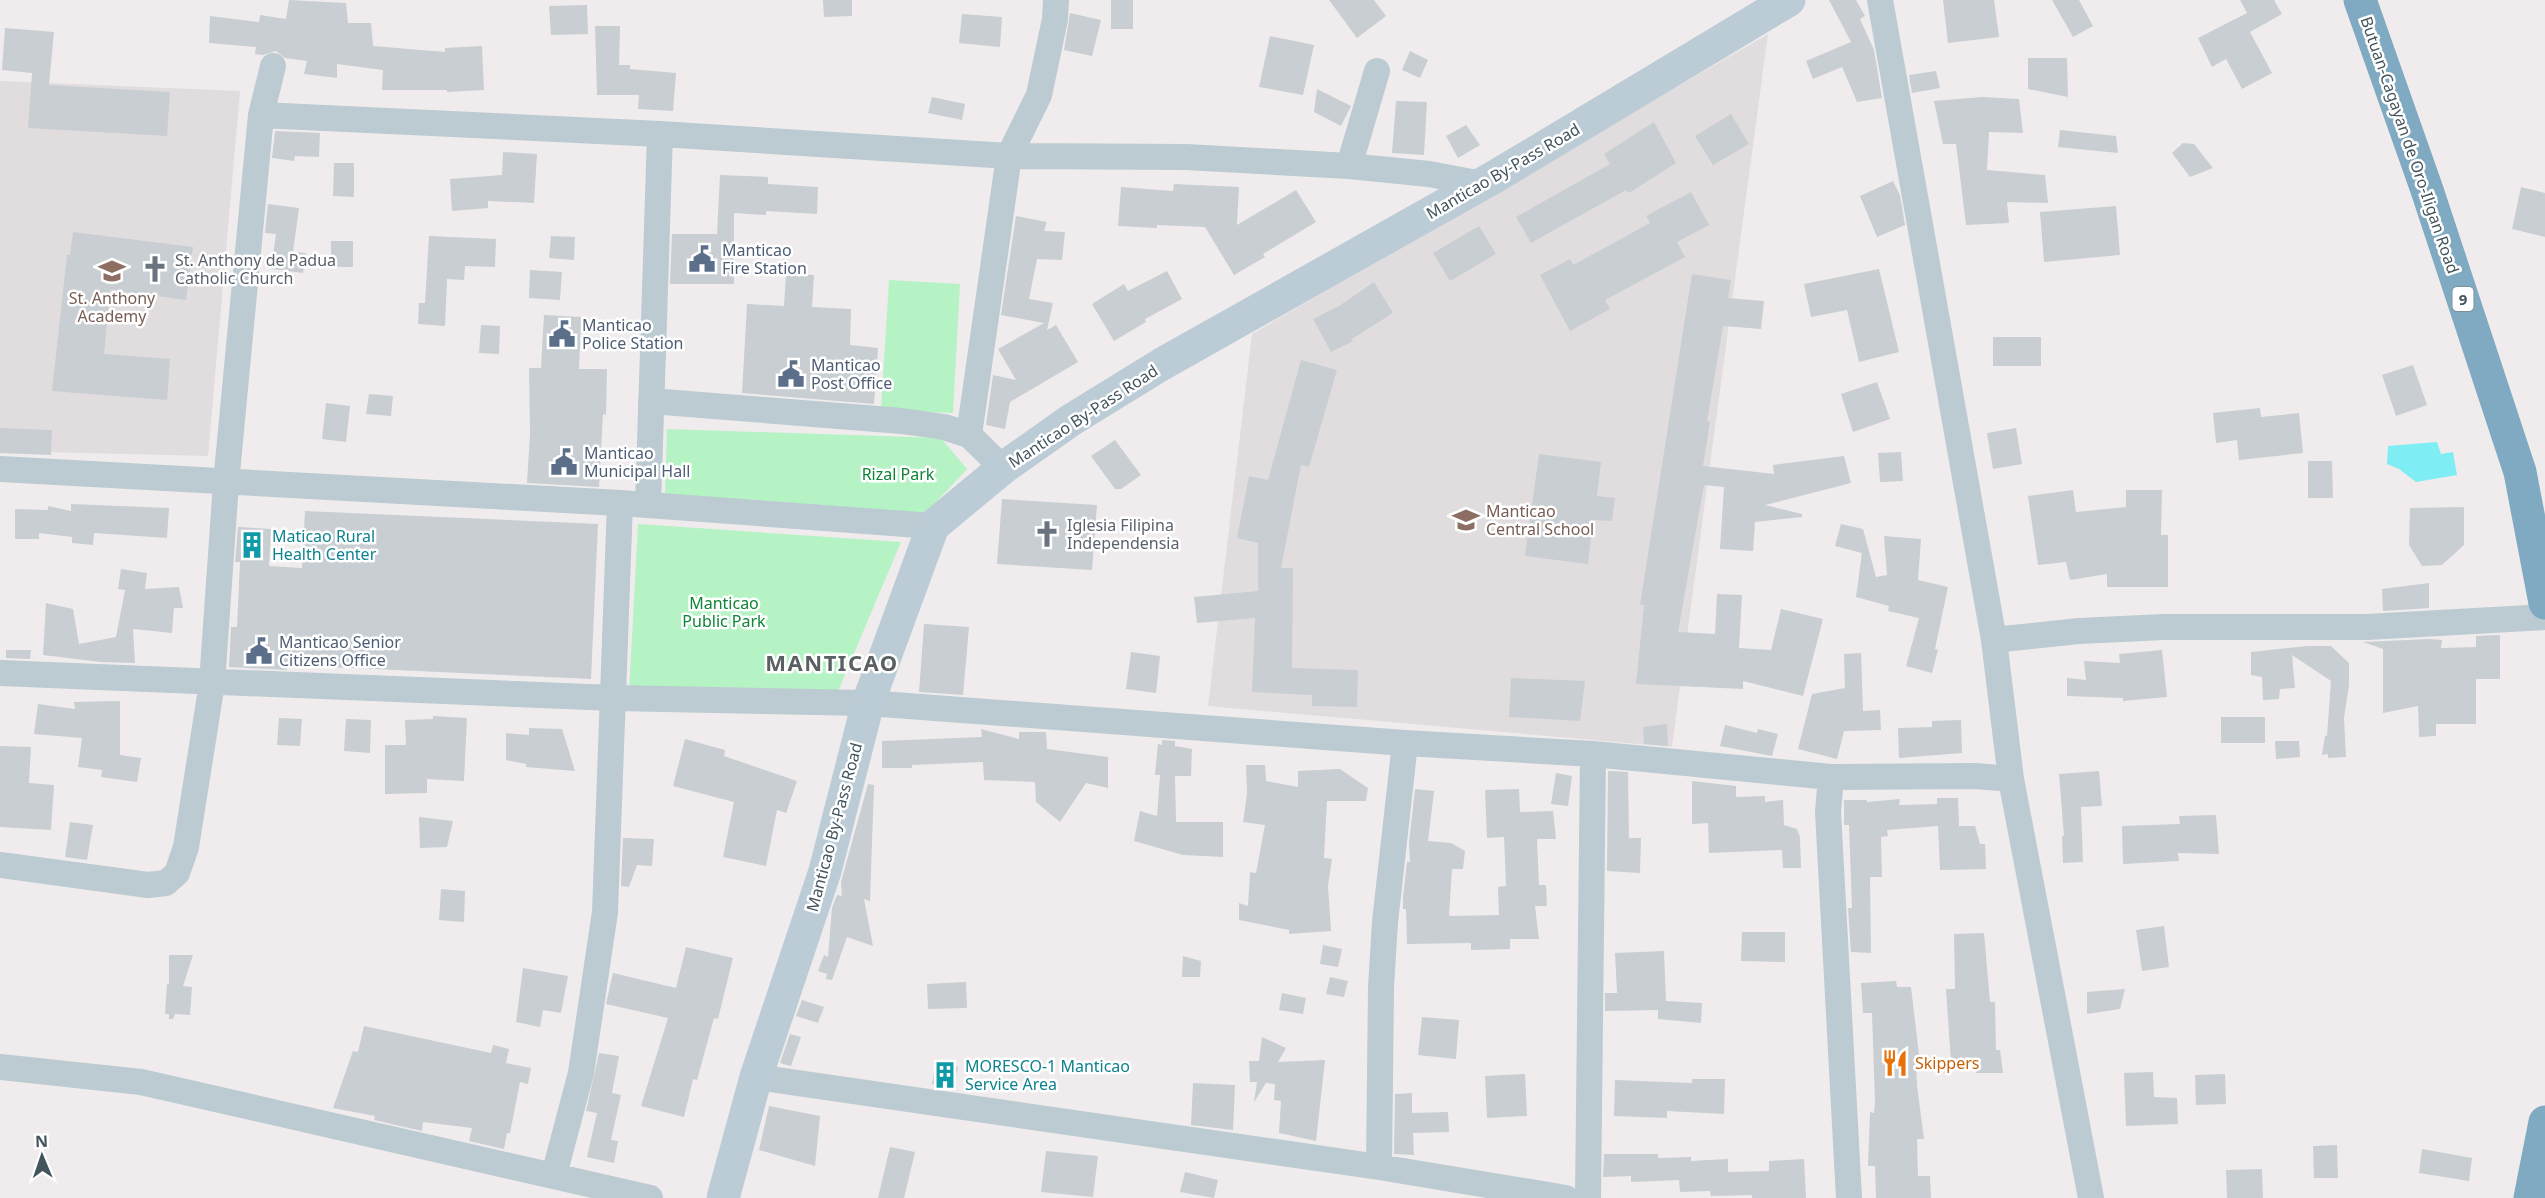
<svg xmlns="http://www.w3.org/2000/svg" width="2545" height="1198" font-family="'Noto Sans',sans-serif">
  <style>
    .education { fill: #e1dddf }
    .green { fill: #b5f3c4 }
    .water { fill: #7eeef4 }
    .building { fill: #c8ced2 }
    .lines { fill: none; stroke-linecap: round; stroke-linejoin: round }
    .street { stroke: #bbcbd1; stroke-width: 26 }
    .secondary { stroke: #bbccd6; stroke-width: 33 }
    .highway { stroke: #7faac1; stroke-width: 33 }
    .labels { text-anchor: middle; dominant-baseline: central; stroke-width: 5; stroke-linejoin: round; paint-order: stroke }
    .shield { fill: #fff; stroke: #7b878d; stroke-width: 1.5 }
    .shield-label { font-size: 15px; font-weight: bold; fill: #43545c }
    .street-label { font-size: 16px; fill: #43545c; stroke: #fff }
    .service-label { font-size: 16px; fill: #4e5e75; stroke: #fff; text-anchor: start }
    .worship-label { font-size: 16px; fill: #5b616d; stroke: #fff; text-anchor: start }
    .education-label { font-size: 16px; fill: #785e54; stroke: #fff }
    .park-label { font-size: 16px; fill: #0d8436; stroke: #fff }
    .culture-label { font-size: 16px; fill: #0d838f; stroke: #fff; text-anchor: start }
    .food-label { font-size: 16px; fill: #c56008; stroke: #fff; text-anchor: start }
    .district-label { font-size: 22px; font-weight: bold; letter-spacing: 1.5px; fill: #595f62; stroke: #fff }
  </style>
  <rect width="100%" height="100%" fill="#f0eced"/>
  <path class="education" d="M1768,34L1672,747L1208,706L1252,334Z
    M0,81L240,91L208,456L0,451Z"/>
  <path class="green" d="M889,280L960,284L953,413L881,410Z
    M667,429L941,438L967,469L924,515L665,495Z
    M638,524L901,542L836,696L629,693Z"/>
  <path class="water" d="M2437,442L2441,454L2453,452L2457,475L2416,482L2399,469L2387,464L2388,446Z"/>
  <path class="building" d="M289,0L346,3L348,23H371L373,46L445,52V48L482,46L484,90L447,92V90H382L383,70L337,64V78L304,74L307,61L285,58L276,51L263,55L255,54L256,47L209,43L210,16L259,22L260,15L286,19Z
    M823,0H852V16L824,17Z
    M1111,0H1133V29H1111Z
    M1329,0H1374L1386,16L1357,38Z
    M1829,0H1856L1865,16L1860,19L1874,50L1882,98L1857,102L1842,67L1813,79L1806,61L1851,42Z
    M1943,0H1994L1999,37L1948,43Z
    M2052,0H2079L2093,26L2073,37Z
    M2240,0H2274L2282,14L2250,32L2272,73L2242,89L2226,59L2212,67L2198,38L2247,13Z
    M587,5L588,34L551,35L549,6Z
    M1070,13L1101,20L1092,56L1064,50Z
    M962,14L1002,17L1000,47L959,43Z
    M595,26H620L619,65H630V69L676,73L673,111L638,109L639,95H597Z
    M5,28L54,32L49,85L170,92L167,136L28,128L32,73L2,70Z
    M1270,36L1314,45L1303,95L1259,87Z
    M1410,51L1428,60L1420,78L1402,70Z
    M2028,58H2067L2068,97L2028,89Z
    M1936,71L1940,88L1912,93L1909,75Z
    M1317,89L1351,106L1341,126L1314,112Z
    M932,97L965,104L962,120L928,113Z
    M1982,97L2019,99L2023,133L1989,132L1987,170L2045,175L2048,203L2007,202L2009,223L1966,225L1956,144H1943L1934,101Z
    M1396,101L1427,102L1424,155L1392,153Z
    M1731,114L1749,144L1713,165L1695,136Z
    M1654,122L1676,163L1629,193L1626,190L1531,243L1516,217L1610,164L1604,154Z
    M1466,125L1480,145L1458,158L1446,136Z
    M2060,130L2116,136L2118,153L2058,147Z
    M275,131L320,133L319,157L295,156L294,161L272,158Z
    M2183,143L2194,144L2213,168L2190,177L2172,153Z
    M503,152L537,154L534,203L488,201V208L452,211L450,179L502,175Z
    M334,163H354V197L333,196Z
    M720,175L768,177V184L818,187L817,214L766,211V215L734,213V284H670L672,234H717Z
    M1893,181L1900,195L1905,225L1877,237L1860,196Z
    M1174,184L1239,187L1237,225L1296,190L1316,222L1263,254L1265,257L1234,275L1205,227L1157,225V228L1118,226L1121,187L1173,191Z
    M2521,187L2545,193V237L2512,229Z
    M1691,192L1709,225L1677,242L1685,257L1605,300L1610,309L1570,331L1540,275L1570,259L1573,265L1650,223L1646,216Z
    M268,204L299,208L293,252L306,253L303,273L271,269L276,234L265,233Z
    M2116,206L2120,255L2044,262L2040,212Z
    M1016,216L1047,222L1044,231L1065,232L1062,260L1037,259L1029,299L1053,303L1047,330L1056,325L1078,362L1010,402L1005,429L986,425L993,375L1016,380L998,349L1044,323L1001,315Z
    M1479,226L1496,254L1450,281L1433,253Z
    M73,232L193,247L186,300L110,290L104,354L170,359L167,400L52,391L67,255H70Z
    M429,236L496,239L495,267L465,266L464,280L447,279L445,326L418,324L419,303H425Z
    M551,236L575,237L574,260L549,258Z
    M331,241H353V267H331Z
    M1879,269L1899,352L1859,362L1847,310L1811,317L1804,284Z
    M530,270L562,272L560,300L529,298Z
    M1167,271L1182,299L1145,319L1146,322L1114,341L1092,304L1124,284L1128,291Z
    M786,274L814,275L812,307L851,309L850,345L878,348L874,404L742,393L747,304L784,306Z
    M1692,274L1731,280L1728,298L1764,301L1761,329L1723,326L1707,421L1710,422L1703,466L1774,474L1773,465L1844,456L1851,483L1765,505L1802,514V517L1755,522L1753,551L1720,549L1724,487L1704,485L1678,632L1715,634L1717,594L1742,595L1739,648L1771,650L1781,609L1823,619L1803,696L1743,681V689L1636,684L1644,605H1640Z
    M1374,282L1393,313L1352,339L1353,341L1331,352L1313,319L1339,306Z
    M544,315L581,317L579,369H607L606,415L603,414L599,487L527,483L530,434L529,368H541Z
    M481,325L500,326L499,354L479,353Z
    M1993,337H2041V366H1993Z
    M1301,360L1337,370L1309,467L1301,465L1281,568H1293L1292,668L1358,670L1357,707L1312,706V695L1252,692L1255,618L1197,623L1194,597L1258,591V543L1237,538L1249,476L1268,480Z
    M2413,365L2427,405L2396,416L2382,375Z
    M1877,382L1890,419L1853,432L1841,394Z
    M369,394L393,396L391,416L366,414Z
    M326,403L350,406L346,442L322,439Z
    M2260,408L2261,417L2299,413L2303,453L2239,460L2237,440L2216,443L2213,413Z
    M0,428L52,430L51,455L0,453Z
    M2016,428L2022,464L1993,469L1987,433Z
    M1115,440L1141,475L1121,489H1115L1091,456Z
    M1901,452L1903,481L1880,482L1878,453Z
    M1539,454L1601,462L1597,496L1615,498L1612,521L1593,520L1588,564L1525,556Z
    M2308,461H2332L2333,498H2308Z
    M2073,490L2076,512L2126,507V490H2162L2161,535H2168V587H2107V574L2070,580L2066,562L2038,565L2028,496Z
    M1002,499L1097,505L1092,570L997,564Z
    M71,504L169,508L167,538L94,533L93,545L72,543V537L39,533V539H15V509L48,510V506L71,511Z
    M2464,507V545L2442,565L2422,566L2409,545L2410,508Z
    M305,511L598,524L591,679L287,665V670L229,667L231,627H237L240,562H235L238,527L271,529L269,566L302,568Z
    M1841,524L1863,529L1876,577L1887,575L1884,536L1921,539L1918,580L1948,587L1935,649L1938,650L1932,673L1906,666L1919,618L1888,611L1889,606L1856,597L1862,553L1835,546Z
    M121,569L147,573L145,589L179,587L183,608H174L172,633L133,629L135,663L101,662L43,655L46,603L73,609L79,644L116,637L125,590L118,589Z
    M2429,583V608L2383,611L2382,589Z
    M924,624L969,627L963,695L919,692Z
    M2500,635V679H2476V724H2436V736L2419,737L2418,706L2383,713V649L2363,642L2429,639L2442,640L2441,648L2476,647V636Z
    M2307,646H2331L2349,663V685L2344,718L2346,757L2328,758V754L2322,755L2325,736H2327L2331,681L2292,655L2295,688L2280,689L2279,699L2263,700L2262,677L2251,675V652Z
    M6,650H31L30,659L6,658Z
    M2162,650L2167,697L2123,701V698L2067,696V678L2086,680L2084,661L2120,663L2119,654Z
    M1131,652L1160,656L1156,693L1126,689Z
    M1861,653L1863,711L1880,710L1881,730L1844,731L1837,759L1798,749L1812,694L1845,688L1844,654Z
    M1511,678L1585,681L1580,721L1509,717Z
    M120,701V755L141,758L137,782L101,777L102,770L78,767L82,738L34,734L38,704L75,709L74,702Z
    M433,716L467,718L464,781L427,779V793L385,794V745H406L405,720L433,719Z
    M2221,717H2265V743H2221Z
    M279,718L302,719L300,746L277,745Z
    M346,719L371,720L370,753L344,751Z
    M1961,720L1962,753L1899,758L1898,728L1932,727V721Z
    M1667,724L1668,746L1644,744L1643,727Z
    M1725,725L1757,733L1758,729L1778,734L1772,756L1720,746Z
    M529,728L562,729L575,771L526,767V764L506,760V733L529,735Z
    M981,729L1019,739V732H1046L1047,749L1108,757V788L1086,783L1060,822L1036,802L1035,782L984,780L983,762L912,765V768H882V741L982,737Z
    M685,739L725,750L724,756L797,781L786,813L777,810L766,866L723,857L734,802L673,786Z
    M1162,740L1175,741V746L1192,749L1191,776H1175L1176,822H1223V857L1183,855L1134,841L1140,811L1157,816L1160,775H1155L1158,744L1162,745Z
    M2275,741H2299L2300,757L2276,759Z
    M0,746L31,747L29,783L54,785L51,830L0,827Z
    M1246,765H1265L1266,781L1298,787V771L1340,769L1368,788L1366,801H1327L1324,858L1332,859L1328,886L1331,931L1289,934V930L1239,920V903L1248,906L1250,872L1256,873L1265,825L1243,822L1247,794Z
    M1608,771L1628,772L1629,838H1641L1640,873L1607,871Z
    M2099,771L2102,806L2081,807L2083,862L2063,863L2062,836H2064L2059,774Z
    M1556,773L1572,776L1568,806L1551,804Z
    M1692,781L1736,786V797L1765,796V802L1783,800L1784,825L1797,829L1800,837L1801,868H1783L1782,850L1709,853L1708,823L1692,824Z
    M868,784L874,785L870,901L864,899L873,946L847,937L832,980L826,979L827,974L818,971L824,955L828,957L832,908L837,895L842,896L841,882Z
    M1415,789L1434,791L1428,841L1451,843L1465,851L1463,869H1452L1449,915L1451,916L1499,915L1498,887L1506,886L1504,837L1487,838L1485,790L1519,789L1520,812L1553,811L1556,839H1537L1539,885H1546L1547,906H1535L1539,939H1510V949L1471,950V943L1407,944L1406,909H1403V897L1407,862H1410L1409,843Z
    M1937,798H1958L1959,826H1975L1980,844H1985L1986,869L1940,870L1938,826L1887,830L1888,836L1881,837L1882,877H1870L1871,953L1851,952L1848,908H1852L1849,825H1844V800H1867V802L1900,799L1899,805L1937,804Z
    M2216,815L2219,854L2178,853L2179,861L2123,864L2122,826L2180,824L2179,816Z
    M419,817L453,821L447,847L420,848Z
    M70,822L93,825L87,860L65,857Z
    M623,838L654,839L652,866L637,865L629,887L621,886Z
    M441,889L465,891L464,922L439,920Z
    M2164,926L2169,967L2142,971L2136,930Z
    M1742,932H1785V962L1741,961Z
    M1984,933L1990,1002H1995L1996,1050H2000L2003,1073H1976L1975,1061L1951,1062L1946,989H1955L1954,934Z
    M1323,945L1342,949L1338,967L1320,964Z
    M686,947L733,958L718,1019L714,1018L697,1080L693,1079L684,1117L641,1106L668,1018L606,1004L613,973L676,988Z
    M1664,951L1666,1001L1702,1003L1701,1023L1658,1019V1010L1605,1011V993H1617L1615,953Z
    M169,955H193L183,986L192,987L190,1015L175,1014L173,1019H169V1014H165L167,984H169Z
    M1183,956L1201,961L1200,977H1182Z
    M523,968L568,976L561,1013L543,1010L540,1027L516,1022Z
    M1330,977L1348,981L1344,997L1326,994Z
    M1896,981L1897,987H1911L1920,1063H1916L1917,1086L1924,1139H1917L1918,1176H1930L1931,1198H1876L1875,1166H1868L1870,1112L1874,1113L1875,1102L1872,1013H1863L1861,983Z
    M966,982L967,1008L928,1009L927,984Z
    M2125,989L2120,1009L2087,1014V992Z
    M1282,993L1306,998L1303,1014L1279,1010Z
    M802,1000L824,1007L818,1023L796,1016Z
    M1422,1017L1459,1020L1456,1059L1418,1055Z
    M364,1026L491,1053L493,1045L509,1049L506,1063L531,1068L528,1084L520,1082L510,1133H507L504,1149L469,1141L472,1128L423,1122L422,1131L374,1120L375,1116L333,1108L353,1051L358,1052Z
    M790,1034L801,1037L791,1066L780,1063Z
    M1262,1037L1286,1048L1278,1062L1325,1060L1316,1141L1279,1133L1281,1101L1274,1100L1275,1084L1266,1083L1254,1102L1257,1082H1250L1249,1061H1259Z
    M599,1053L619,1056L612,1093L621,1095L611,1140L618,1141L614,1163L587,1157L597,1113L586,1111Z
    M936,1062L958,1067L953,1088L932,1084Z
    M2153,1072L2154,1097L2177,1098L2178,1124L2126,1126L2124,1073Z
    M1525,1074L1527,1116L1487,1118L1485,1076Z
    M2225,1074L2226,1104L2196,1105L2195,1075Z
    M1692,1079H1725L1724,1114L1667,1111V1118L1614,1116L1615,1080L1692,1083Z
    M1193,1083L1235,1085L1233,1130L1191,1125Z
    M1412,1093V1113L1448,1112L1449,1132L1413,1133L1414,1155L1394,1154L1395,1094Z
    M769,1106L820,1116L815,1166L759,1150Z
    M2337,1145L2338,1178H2314L2313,1146Z
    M890,1147L915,1152L904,1198H878Z
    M2422,1149L2472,1158L2469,1181L2419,1173Z
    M1046,1151L1098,1156L1093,1197L1041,1192Z
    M1604,1154H1658V1158L1691,1157V1161L1728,1159V1172L1769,1171V1161L1804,1159L1806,1198H1752V1195L1711,1196L1710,1191L1680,1192L1679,1180L1631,1182V1176L1603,1177Z
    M2262,1169L2263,1198H2227L2226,1170Z
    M1185,1172L1218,1180L1214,1198L1180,1192Z"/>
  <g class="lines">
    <path class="street" d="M1880,0L1994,640L2011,779L2091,1198
      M261,115L660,134L1009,156L1186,157L1349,166L1429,174L1482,184
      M1349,166L1377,71
      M651,401L902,421L944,427L969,435
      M1003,468L969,435L1009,156L1039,95L1055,19L1056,0
      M0,469L620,503L933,526
      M648,505L660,134
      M1994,640L2079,631L2164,627H2367L2545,617
      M0,673L614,698L868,703L1405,743L1593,754L1831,777L1976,776L2011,779
      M1831,777L1828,812L1849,1198
      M0,865L148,885L166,883L177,873L186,847L212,683L226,483L261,115L273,66
      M0,1067L141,1082L650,1198
      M756,1077L1379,1167L1566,1198
      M1379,1167L1381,987L1385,922L1405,743
      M554,1175L581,1073L605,912L620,503
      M1588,1198L1593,754"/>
    <path class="secondary" d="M723,1198L756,1077L825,871L868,703L933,526L1003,468L1071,420L1162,364L1496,176L1789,0"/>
    <path class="highway" d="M2360,0L2427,190L2520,472L2545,603
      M2530,1198L2545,1122"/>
  </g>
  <defs>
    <symbol id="civic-bare" viewBox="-9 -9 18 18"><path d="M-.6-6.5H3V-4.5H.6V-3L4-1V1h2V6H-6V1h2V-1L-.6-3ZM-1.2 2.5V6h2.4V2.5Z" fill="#5c6f8a" stroke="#fff" stroke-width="2.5" paint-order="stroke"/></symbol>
    <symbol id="church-bare" viewBox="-9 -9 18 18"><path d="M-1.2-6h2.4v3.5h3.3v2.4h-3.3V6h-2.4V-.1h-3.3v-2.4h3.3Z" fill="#6b7280" stroke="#fff" stroke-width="2.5" paint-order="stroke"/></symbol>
    <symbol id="school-bare" viewBox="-9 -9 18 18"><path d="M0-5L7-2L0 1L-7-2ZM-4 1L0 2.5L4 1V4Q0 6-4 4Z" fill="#8d6e63" stroke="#fff" stroke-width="2.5" paint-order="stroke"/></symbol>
    <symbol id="building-bare" viewBox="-9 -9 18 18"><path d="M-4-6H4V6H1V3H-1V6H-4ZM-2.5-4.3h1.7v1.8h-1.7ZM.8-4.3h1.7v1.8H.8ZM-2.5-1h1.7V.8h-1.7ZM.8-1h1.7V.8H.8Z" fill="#0f9aa8" stroke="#fff" stroke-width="2.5" paint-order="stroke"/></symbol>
    <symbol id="restaurant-bare" viewBox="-9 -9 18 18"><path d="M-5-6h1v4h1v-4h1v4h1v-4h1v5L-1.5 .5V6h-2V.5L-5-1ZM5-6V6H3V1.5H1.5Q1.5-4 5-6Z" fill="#e8710a" stroke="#fff" stroke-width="2.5" paint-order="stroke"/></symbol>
  </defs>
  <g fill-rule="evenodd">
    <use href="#civic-bare" x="683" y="240" width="38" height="38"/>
    <use href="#church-bare" x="136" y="250" width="38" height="38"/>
    <use href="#school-bare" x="93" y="252" width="38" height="38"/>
    <use href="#civic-bare" x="543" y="315" width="38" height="38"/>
    <use href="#civic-bare" x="772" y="355" width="38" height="38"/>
    <use href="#civic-bare" x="545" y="443" width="38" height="38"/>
    <use href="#school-bare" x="1447" y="501" width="38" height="38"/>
    <use href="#church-bare" x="1028" y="515" width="38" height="38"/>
    <use href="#building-bare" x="233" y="526" width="38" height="38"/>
    <use href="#civic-bare" x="240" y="632" width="38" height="38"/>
    <use href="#restaurant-bare" x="1876" y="1044" width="38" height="38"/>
    <use href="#building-bare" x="926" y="1056" width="38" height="38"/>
  </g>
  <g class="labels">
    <rect class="shield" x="2452.5" y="287" width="21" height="24" rx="4.5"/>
    <g class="shield-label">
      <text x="2463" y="299">9</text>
    </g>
    <g class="street-label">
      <text transform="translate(2410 145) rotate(71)">Butuan-Cagayan de Oro-Iligan Road</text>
      <text transform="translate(1503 171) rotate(-30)">Manticao By-Pass Road</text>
      <text transform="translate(1083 416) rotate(-33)">Manticao By-Pass Road</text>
      <text transform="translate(834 827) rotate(-75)">Manticao By-Pass Road</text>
    </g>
    <g class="service-label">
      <text x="722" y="250">Manticao<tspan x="722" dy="18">Fire Station</tspan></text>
      <text x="582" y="325">Manticao<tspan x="582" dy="18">Police Station</tspan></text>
      <text x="811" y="365">Manticao<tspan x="811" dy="18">Post Office</tspan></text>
      <text x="584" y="453">Manticao<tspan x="584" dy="18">Municipal Hall</tspan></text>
      <text x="279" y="642">Manticao Senior<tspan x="279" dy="18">Citizens Office</tspan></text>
    </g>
    <g class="worship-label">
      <text x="175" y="260">St. Anthony de Padua<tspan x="175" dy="18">Catholic Church</tspan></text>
      <text x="1067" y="525">Iglesia Filipina<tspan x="1067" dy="18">Independensia</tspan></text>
    </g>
    <g class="education-label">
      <text x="112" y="298">St. Anthony<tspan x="112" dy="18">Academy</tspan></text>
      <text x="1486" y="511" text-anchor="start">Manticao<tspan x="1486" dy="18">Central School</tspan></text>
    </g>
    <g class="park-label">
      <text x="898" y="474">Rizal Park</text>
      <text x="724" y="603">Manticao<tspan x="724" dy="18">Public Park</tspan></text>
    </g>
    <g class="culture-label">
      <text x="272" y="536">Maticao Rural<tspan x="272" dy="18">Health Center</tspan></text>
      <text x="965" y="1066">MORESCO-1 Manticao<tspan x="965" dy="18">Service Area</tspan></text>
    </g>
    <g class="food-label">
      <text x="1915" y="1063">Skippers</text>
    </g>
    <g class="district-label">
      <text x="832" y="662">MANTICAO</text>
    </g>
  </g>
  <g transform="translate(42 1156) rotate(358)" stroke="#ffffff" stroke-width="4.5" paint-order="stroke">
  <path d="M0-4.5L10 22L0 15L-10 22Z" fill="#43545c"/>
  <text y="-9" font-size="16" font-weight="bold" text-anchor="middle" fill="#43545c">N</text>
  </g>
</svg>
